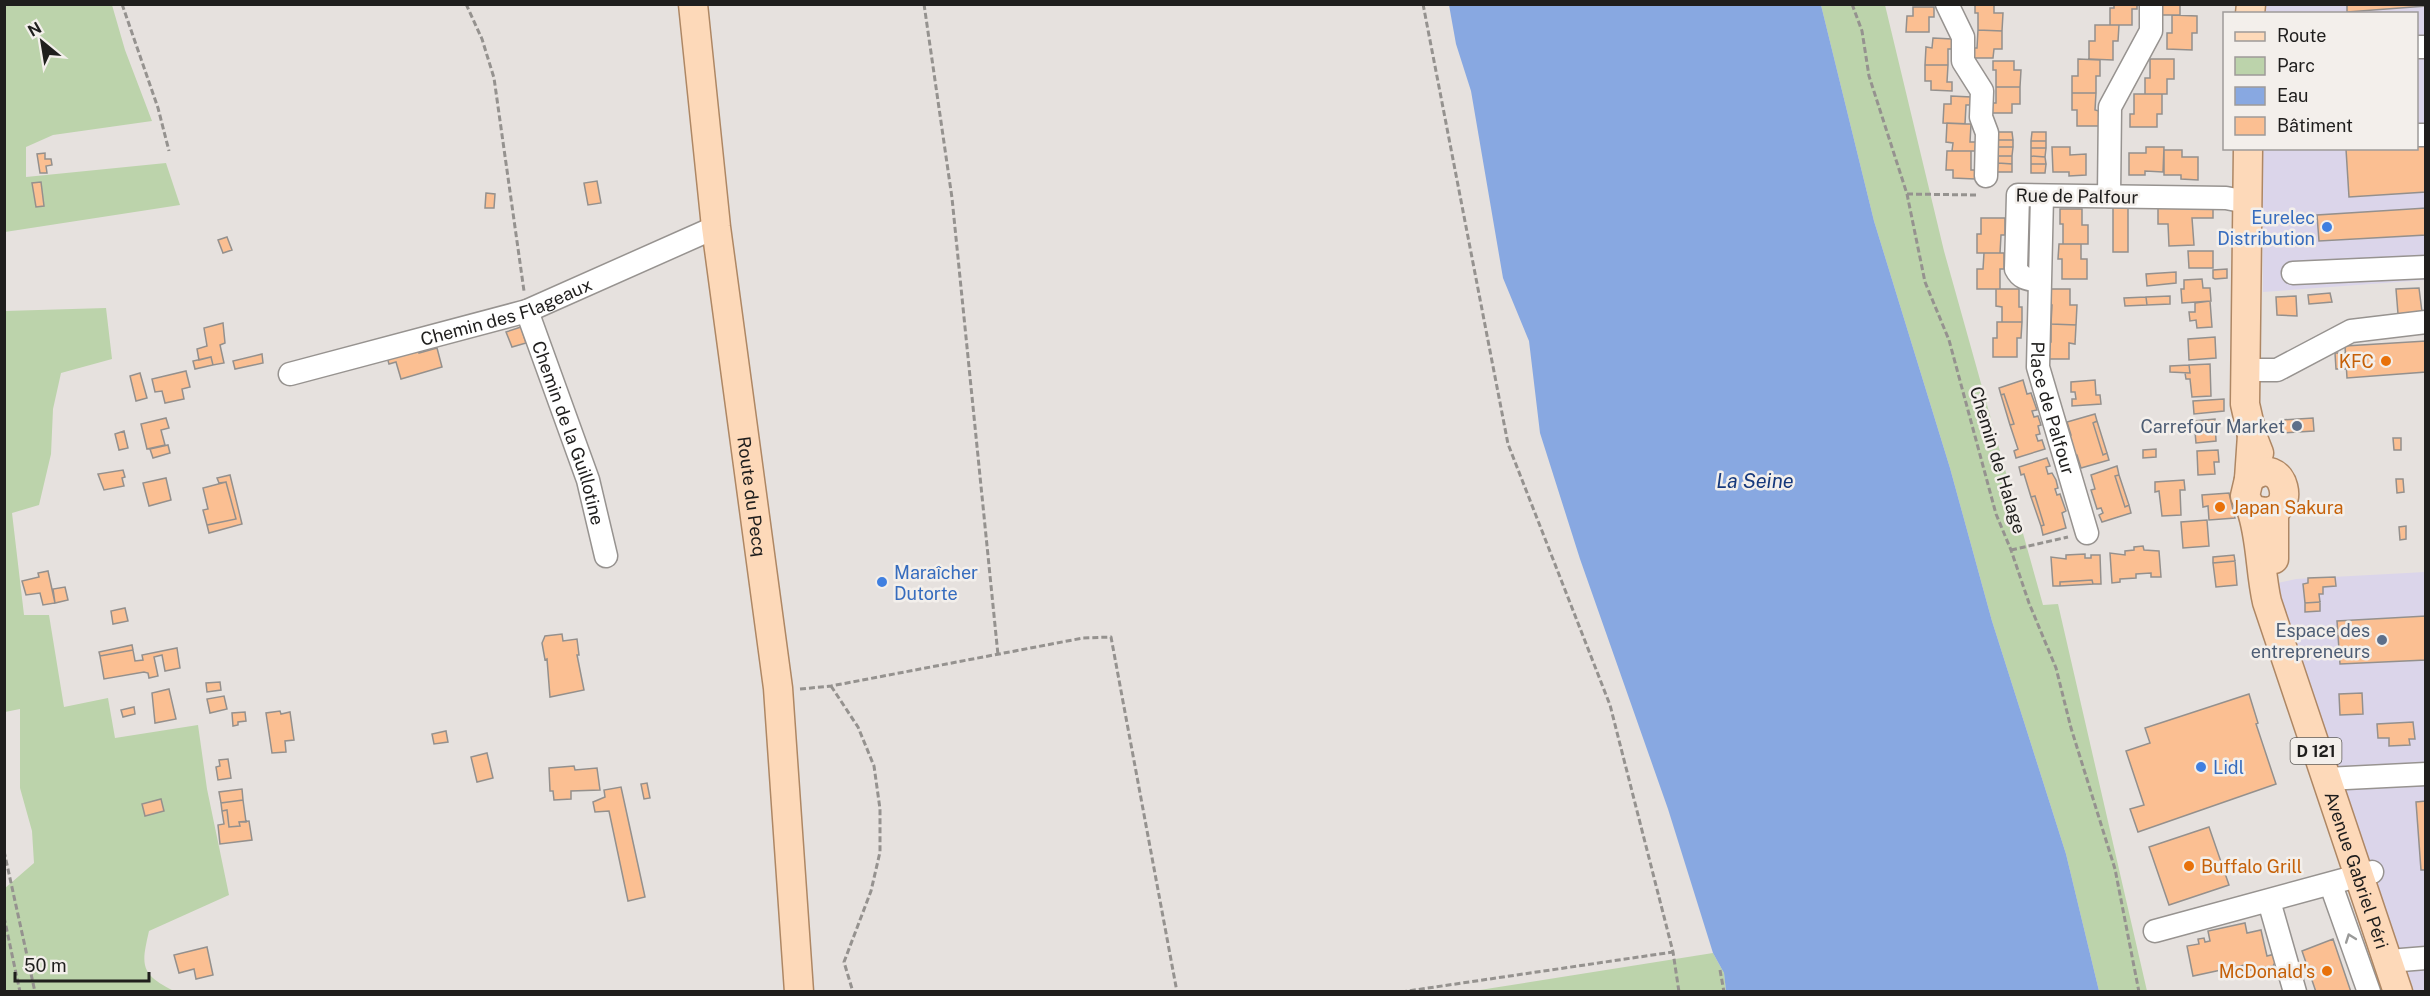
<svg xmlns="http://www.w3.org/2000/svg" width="2430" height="996" font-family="'Public Sans',sans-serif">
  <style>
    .industrial { fill: #dbd5ea }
    .green { fill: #bcd3ab }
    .water { fill: #88a8e1 }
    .building { fill: #fbbf92; stroke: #94908d; stroke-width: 1.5 }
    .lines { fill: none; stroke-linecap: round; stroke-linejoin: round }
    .minor-casing { stroke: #979390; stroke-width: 25 }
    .major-casing { stroke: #ae8764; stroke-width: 31 }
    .path { stroke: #95928f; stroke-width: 3; stroke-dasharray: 6 3; stroke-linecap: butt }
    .minor { stroke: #fff; stroke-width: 22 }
    .major { stroke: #fdd9b9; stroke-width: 28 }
    .oneway { stroke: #9a9a99 }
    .shop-dot { fill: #3f7fe0; stroke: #f3efeb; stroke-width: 2 }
    .food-dot { fill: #e8710a; stroke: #f3efeb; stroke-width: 2 }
    .service-dot { fill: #5c6f8a; stroke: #f3efeb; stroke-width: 2 }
    .labels { text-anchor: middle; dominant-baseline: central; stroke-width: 5; stroke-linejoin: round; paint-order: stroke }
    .shield { fill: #f3efeb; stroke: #5f5d5b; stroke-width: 1.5 }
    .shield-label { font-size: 16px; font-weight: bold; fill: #1f1e1d }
    .street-label { font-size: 18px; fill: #1f1e1d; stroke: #f3efeb }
    .shop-label { font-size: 18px; fill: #366cbe; stroke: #f3efeb; text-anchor: start }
    .food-label { font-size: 18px; fill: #c56008; stroke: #f3efeb; text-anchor: end }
    .service-label { font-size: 18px; fill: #4e5e75; stroke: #f3efeb; text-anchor: end }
    .water-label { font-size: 20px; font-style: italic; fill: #16397c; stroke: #f3efeb }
  </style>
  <rect width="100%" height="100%" fill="#e6e1de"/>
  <path class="industrial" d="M2264,5H2425V280L2263,292L2262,149L2416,148V14L2264,13Z
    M2425,572V991H2396L2269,585L2296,579Z"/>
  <path class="green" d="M5,5H112L125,50L152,121L53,135L26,147V177L166,163L180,205L5,232Z
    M1821,5H1885L1944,251L2043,605L2058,604L2147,991H2099L2066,854L1992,621L1950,468L1874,221Z
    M106,308L112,359L61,373L53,409L51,454L39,505L12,513L24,615H49L64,707L108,698L115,738L198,725L207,789L229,895L149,931C141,966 140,974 174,991L5,992L4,889L34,863L32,831L20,788V709L5,712V311Z
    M1713,953L1724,973L1726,991L1467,992Z"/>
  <path class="water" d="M1449,5H1821L1874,221L1950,468L1992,621L2066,854L2099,991H1726L1724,973L1713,953L1668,809L1580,559L1540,433L1529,341L1503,278L1471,91L1456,44Z"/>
  <path class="building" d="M1975,4H1994V13H2003L2002,31L1978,30V13H1975Z
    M2114,4H2137V9H2132V25H2110V8H2114Z
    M2161,4H2180V15H2161Z
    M2347,4H2426V6L2347,12Z
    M1913,7H1934V17H1929V32H1906L1907,16H1913Z
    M2172,15L2197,16V33H2192V50L2167,49V33H2172Z
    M2095,25H2119L2118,41H2113V60L2089,59V41H2095Z
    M1978,30L2002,31V49H1994L1993,58H1974V48H1977Z
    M1933,38L1952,39V49H1948V65H1925L1926,47L1932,48Z
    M2078,59L2100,60V76H2096V93H2072V76H2078Z
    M2150,59H2174V79H2167V94H2145V78H2150Z
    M1993,61H2014V70H2021L2020,87H1996V70H1993Z
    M1925,65H1948L1947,82H1952V91L1931,90V81H1925Z
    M1996,87H2020V104H2012V113H1992V103H1996Z
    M2072,93H2096L2095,110L2099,111V126H2077V110H2072Z
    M2134,94H2162V114H2157V127H2130V114H2134Z
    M1951,96L1971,97V105H1966L1965,124L1943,123L1944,104H1951Z
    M1947,123L1971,124L1970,142H1976L1975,151H1952L1953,143L1946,142Z
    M1998,132H2012L2013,140H1998Z
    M2032,132H2046V141H2031Z
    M1998,140H2013V147H1998Z
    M2031,141H2046V148H2031Z
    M2416,145H2426V192L2349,197L2346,149L2416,148Z
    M1998,147H2013L2012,156H1998Z
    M2052,147H2070V155L2086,154V175L2069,176V172H2053Z
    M2146,147H2164L2163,172L2145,171V175H2129V153H2146Z
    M2031,148H2046L2045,157L2031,156Z
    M2164,150H2182V157H2198V180L2181,179V175H2164Z
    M1947,151H1971V170H1975V179L1953,178V170H1946Z
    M45,153V159H51L52,165L46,166L47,173H40L37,154Z
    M1998,156H2012V164L1998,163Z
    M2031,156L2045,157L2046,164H2031Z
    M1998,163L2012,164V172H1997Z
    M2031,164H2046L2045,173H2031Z
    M597,181L601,203L588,205L584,183Z
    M41,182L44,206L36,207L32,183Z
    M486,193L495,194L494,208H485Z
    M2113,207H2128V252H2113Z
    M2158,208L2213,209V218H2192L2194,245L2169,246L2168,224H2158Z
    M2426,208V235L2319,241L2317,215Z
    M2060,209H2082V225H2088V244H2063V224H2060Z
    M1981,218H2005V235H2001L2000,253H1977V234H1981Z
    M227,237L232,250L223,253L218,240Z
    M2059,244H2081V259H2087V279H2062V259H2058Z
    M2188,251H2213V268H2189Z
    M1984,253H2004V269H2000V289H1977V269H1983Z
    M2227,269V278L2215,279L2213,278V270Z
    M2176,272V283L2147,286L2146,274Z
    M2202,279L2203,288H2210L2211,301L2182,303L2181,289H2184V280Z
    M2419,288L2422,312L2398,314L2396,289Z
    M1996,289H2019V307H2022V322H2002V307L1996,306Z
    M2049,289H2070V305H2077L2076,325L2051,324L2052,305H2048Z
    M2330,293L2332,302L2309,304L2308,295Z
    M2170,296V304L2147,305L2146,297Z
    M2296,296L2297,316L2277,315L2276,297Z
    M2146,297L2147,305L2125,306L2124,298Z
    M2210,301L2212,327L2197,328L2196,320L2190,321L2189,312H2195V303Z
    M1997,322H2022L2021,338H2017V357H1993V338H1997Z
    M223,323L225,343L220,345L224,363L213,365L211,357L199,360L197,349L207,346L204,328Z
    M2051,324L2076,325L2075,344L2069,343V359H2046L2047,342H2051Z
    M521,327L526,343L512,347L506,332Z
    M2215,337L2216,358L2189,360L2188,339Z
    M2426,341V372L2347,378L2345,346Z
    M437,348L442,367L401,379L396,362L389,364L387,357L418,349L419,353Z
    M2335,353H2345L2346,369H2336Z
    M262,354L263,363L235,369L233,361Z
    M211,357L213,365L195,369L193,361Z
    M2210,364L2211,396L2192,397L2190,379H2186L2185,373H2190L2189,365Z
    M2189,365L2190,373L2170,372V366Z
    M186,371L190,387L182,389L184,399L165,403L162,391L155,392L152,379Z
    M140,373L147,398L136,401L130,376Z
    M2023,380L2027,394L2031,393L2037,410L2032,411L2034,417L2038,416L2041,425L2038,426L2040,434L2036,435L2038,441L2042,440L2045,449L2016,458L2014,451L2018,449L2010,425L2014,424L2004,394L2001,395L1999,388Z
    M2095,380L2096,395H2100L2101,404L2072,406V399H2076L2075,392H2071V382Z
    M2004,394L2014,424L2010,425L2001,395Z
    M2224,399V411L2194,414L2193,401Z
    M2095,414L2097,421L2093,423L2103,455L2107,453L2109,460L2081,468L2077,455L2072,456L2066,437L2071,435L2067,422Z
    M166,418L169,428L161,430L165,445L147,449L141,424Z
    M2313,418L2314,431L2281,433L2280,420Z
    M2215,419L2216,441L2196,443L2194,421Z
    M2097,421L2107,453L2103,455L2093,423Z
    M124,431L128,448L119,450L115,434Z
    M2393,438H2401V450H2394Z
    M168,445L170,453L153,458L150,449Z
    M2156,449V457L2143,458V450Z
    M2218,450L2219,462H2214L2215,474L2198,475L2197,451Z
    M2047,458L2050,466L2046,467L2048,474L2052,473L2056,480L2058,488L2055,489L2057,495L2060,494L2066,511L2062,513L2066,528L2043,535L2041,526L2044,525L2035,496L2031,497L2024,474L2021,475L2019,467Z
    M2117,466L2119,475L2115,476L2125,507L2129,505L2131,513L2102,522L2099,515L2103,513L2101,508L2097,509L2091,490L2095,489L2091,475Z
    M123,470L125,477L122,478L124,486L104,490L98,474Z
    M230,475L242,524L209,533L207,525L236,519L226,482L219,483L217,478Z
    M2119,475L2129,505L2125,507L2115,476Z
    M166,478L171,500L149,506L143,483Z
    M2396,479H2403L2404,492L2397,493Z
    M2184,480L2185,490H2180L2181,515L2162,516L2159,491L2155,492V482Z
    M226,482L236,519L207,525L203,510L208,509L203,488Z
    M2229,493L2235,518L2209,520L2208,506L2203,507L2202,495Z
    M2035,496L2044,525L2041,526L2031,497Z
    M2207,520L2209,546L2183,548L2181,522Z
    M2406,526V539L2400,540L2399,527Z
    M2143,546L2144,550L2159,551L2161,577H2151V573L2136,574V578L2120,579V582L2112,583L2110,553L2125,555V551L2134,550V547Z
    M2085,554V558H2091V555H2100L2101,584H2093L2092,580L2077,581L2060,582V586H2053L2051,557L2066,559V555Z
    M2234,555L2235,561L2213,563V557Z
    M2235,561L2237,585L2216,587L2213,563Z
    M48,571L55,603L43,605L40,593L26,595L22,581L39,577L38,573Z
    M2335,577L2336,586L2323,587V594H2319L2320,602L2305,603L2303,584L2308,583V578Z
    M2092,580L2093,584L2060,586V582Z
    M65,587L68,600L55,603L53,589Z
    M2320,602V611L2305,612V603Z
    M125,608L128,621L113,624L111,611Z
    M2426,616V660L2340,664L2337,621Z
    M562,634L563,641L577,639L579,655H577L584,690L550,697L547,659L545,660L542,643L545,636Z
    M132,645L133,650L100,656L99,652Z
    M177,648L180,668L165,671L162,655L154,657L158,676L149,678L148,673L144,672L104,679L100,656L133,650L135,661L143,660L142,655Z
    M220,682L221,690L207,692L206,683Z
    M169,689L176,719L155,723L152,693Z
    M2362,693L2363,714L2340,715L2339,694Z
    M2249,694L2258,723L2256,724L2276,784L2138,832L2130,809L2144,805L2126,751L2150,743L2145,728Z
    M224,696L227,709L210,713L207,699Z
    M134,707L135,714L123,717L121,710Z
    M280,711L281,714L290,712L294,740L285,741L286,752L272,753L266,713Z
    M245,712L246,721L238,722V725L233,726L232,713Z
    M2413,722L2415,739H2409L2410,745L2389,746V738H2378L2377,724Z
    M446,731L448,742L434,744L432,734Z
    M487,753L493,778L477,782L471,757Z
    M228,759L231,778L218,780L216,767L220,766L219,760Z
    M574,766L575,770L597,768L600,790L571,791V799L554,800L553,791H550L549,768Z
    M647,783L650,798L644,799L641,784Z
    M621,787L645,897L628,901L609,811L595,812L593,802L605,797L604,790Z
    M242,789L243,800L221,803L219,792Z
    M161,799L164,811L145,816L142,804Z
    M243,800L246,822H239L240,826L229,827L227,810L222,811L221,803Z
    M2426,801V870H2421L2416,802Z
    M227,810L229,827L240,826L239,822L249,821L252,840L220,844L218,825L224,824L222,811Z
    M2209,827L2229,885L2169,905L2149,847Z
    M2245,923L2247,933L2261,930L2267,956L2275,954L2276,961L2273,966L2246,971L2244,965L2193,976L2187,946L2199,944L2198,939L2204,938L2205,942L2210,941L2208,931Z
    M2333,939L2351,992H2316L2302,951Z
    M207,947L213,975L196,979L194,969L179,973L174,955Z"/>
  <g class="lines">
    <defs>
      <g id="minor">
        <path d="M1947,4L1963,37V61L1982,91L1981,117L1987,133L1986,176"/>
        <path d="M2416,47H2426"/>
        <path d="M2416,135H2426"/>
        <path id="s1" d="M2042,196L2038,367L2087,533"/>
        <path d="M2109,196L2110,107L2151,31V4"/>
        <path d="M2293,273L2426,267"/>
        <path d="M2039,281C2028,279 2021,279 2016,269L2018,195L2226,198L2247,202"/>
        <path id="s2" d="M527,311L588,480L606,556"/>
        <path d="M2244,370H2277L2351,331L2426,322"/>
        <path id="s3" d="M290,374L527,311L716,227"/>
        <path d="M2326,779L2426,774"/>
        <path d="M2331,885L2369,992"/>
        <path d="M2269,901L2295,992"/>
        <path d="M2155,931L2372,872"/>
        <path d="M2389,964L2401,960L2426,958"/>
      </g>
      <g id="major">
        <path id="s4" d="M693,4L716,227L778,688L799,992"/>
        <path d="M2250,14L2251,4"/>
        <path d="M2248,148L2245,404L2252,435L2259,453"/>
        <path id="s5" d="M2252,435L2249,479L2245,496C2247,500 2249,504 2251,509C2261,536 2260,572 2267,602L2398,992"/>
        <path d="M2249,479C2285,449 2301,520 2259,511"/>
        <path d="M2274,559V510"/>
      </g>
    </defs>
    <use href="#minor" class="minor-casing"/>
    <use href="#major" class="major-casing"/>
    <path class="path" d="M122,4L158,108L169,151
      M466,4L482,39L494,78L524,291
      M924,4L952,198L998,655
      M1423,4L1508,444L1610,705L1673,952L1679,992
      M1852,4L1862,31L1869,76L1907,194L1925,282L1949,340L1996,514L2011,550L2029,603L2056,668L2071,728L2115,869L2139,992
      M1907,194L1977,195
      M2011,550L2068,537
      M831,686L858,727L874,766L880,809V852L871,891L844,962L853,992
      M800,689L831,686L1083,638L1111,637L1177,992
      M4,851L35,992
      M4,917L20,992
      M1720,970L1724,992
      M1401,992L1673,952"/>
    <use href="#minor" class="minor"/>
    <use href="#major" class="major"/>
  </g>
  <defs><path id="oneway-chevron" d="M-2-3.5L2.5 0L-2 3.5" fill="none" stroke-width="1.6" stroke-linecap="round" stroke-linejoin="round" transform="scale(1.5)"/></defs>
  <use class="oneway" href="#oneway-chevron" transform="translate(2350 938) rotate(-110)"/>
  <g class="shop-dot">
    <circle cx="2327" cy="227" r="6"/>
    <circle cx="882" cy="582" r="6"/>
    <circle cx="2201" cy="767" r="6"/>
  </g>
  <g class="food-dot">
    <circle cx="2386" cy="361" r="6"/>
    <circle cx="2220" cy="507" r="6"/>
    <circle cx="2189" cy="866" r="6"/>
    <circle cx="2327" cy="971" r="6"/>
  </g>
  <g class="service-dot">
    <circle cx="2297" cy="426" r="6"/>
    <circle cx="2382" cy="640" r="6"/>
  </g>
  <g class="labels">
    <rect class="shield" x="2290.5" y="738" width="51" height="26" rx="4.5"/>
    <g class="shield-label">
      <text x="2316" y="751">D 121</text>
    </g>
    <g class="street-label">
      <text transform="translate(2077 196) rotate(1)">Rue de Palfour</text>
      <text stroke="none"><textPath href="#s3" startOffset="225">Chemin des Flageaux</textPath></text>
      <text stroke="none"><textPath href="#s1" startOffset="214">Place de Palfour</textPath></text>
      <text stroke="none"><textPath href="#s2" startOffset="129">Chemin de la Guillotine</textPath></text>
      <text transform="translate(1998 460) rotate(73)">Chemin de Halage</text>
      <text stroke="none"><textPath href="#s4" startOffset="496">Route du Pecq</textPath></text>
      <text stroke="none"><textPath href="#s5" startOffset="453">Avenue Gabriel Péri</textPath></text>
    </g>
    <g class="shop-label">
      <text x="2315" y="217" text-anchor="end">Eurelec<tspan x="2315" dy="21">Distribution</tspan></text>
      <text x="894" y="572">Maraîcher<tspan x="894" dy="21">Dutorte</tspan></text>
      <text x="2213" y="767">Lidl</text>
    </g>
    <g class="food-label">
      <text x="2374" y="361">KFC</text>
      <text x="2232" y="507" text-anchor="start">Japan Sakura</text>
      <text x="2201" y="866" text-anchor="start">Buffalo Grill</text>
      <text x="2315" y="971">McDonald's</text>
    </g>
    <g class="service-label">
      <text x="2285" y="426">Carrefour Market</text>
      <text x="2370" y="630">Espace des<tspan x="2370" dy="21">entrepreneurs</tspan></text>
    </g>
    <g class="water-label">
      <text x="1755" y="481">La Seine</text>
    </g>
  </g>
  <rect width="2430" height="996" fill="none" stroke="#1f1e1d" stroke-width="12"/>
  <rect x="2223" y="12" width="195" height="138" fill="#f3efeb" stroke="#9e9b99" stroke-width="1.5"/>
  <rect x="2235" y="32" width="30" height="9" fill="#fdd9b9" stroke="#9e9b99" stroke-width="1.5"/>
  <text x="2277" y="42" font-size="18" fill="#1f1e1d">Route</text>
  <rect x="2235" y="57" width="30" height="18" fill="#bcd3ab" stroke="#9e9b99" stroke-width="1.5"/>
  <text x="2277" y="72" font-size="18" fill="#1f1e1d">Parc</text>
  <rect x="2235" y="87" width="30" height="18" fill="#88a8e1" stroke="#9e9b99" stroke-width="1.5"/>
  <text x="2277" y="102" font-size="18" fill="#1f1e1d">Eau</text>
  <rect x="2235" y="117" width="30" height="18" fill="#fbbf92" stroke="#9e9b99" stroke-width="1.5"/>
  <text x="2277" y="132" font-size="18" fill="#1f1e1d">Bâtiment</text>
  <g transform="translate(42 42) rotate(330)" stroke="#f3efeb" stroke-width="4.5" paint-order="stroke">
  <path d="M0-4.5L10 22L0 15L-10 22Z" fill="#1f1e1d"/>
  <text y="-9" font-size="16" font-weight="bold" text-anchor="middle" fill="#1f1e1d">N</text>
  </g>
  <path d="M15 972v9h134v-9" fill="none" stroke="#1f1e1d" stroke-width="3"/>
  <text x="24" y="972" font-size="18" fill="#1f1e1d" stroke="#f3efeb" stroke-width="4.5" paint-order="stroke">50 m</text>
</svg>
